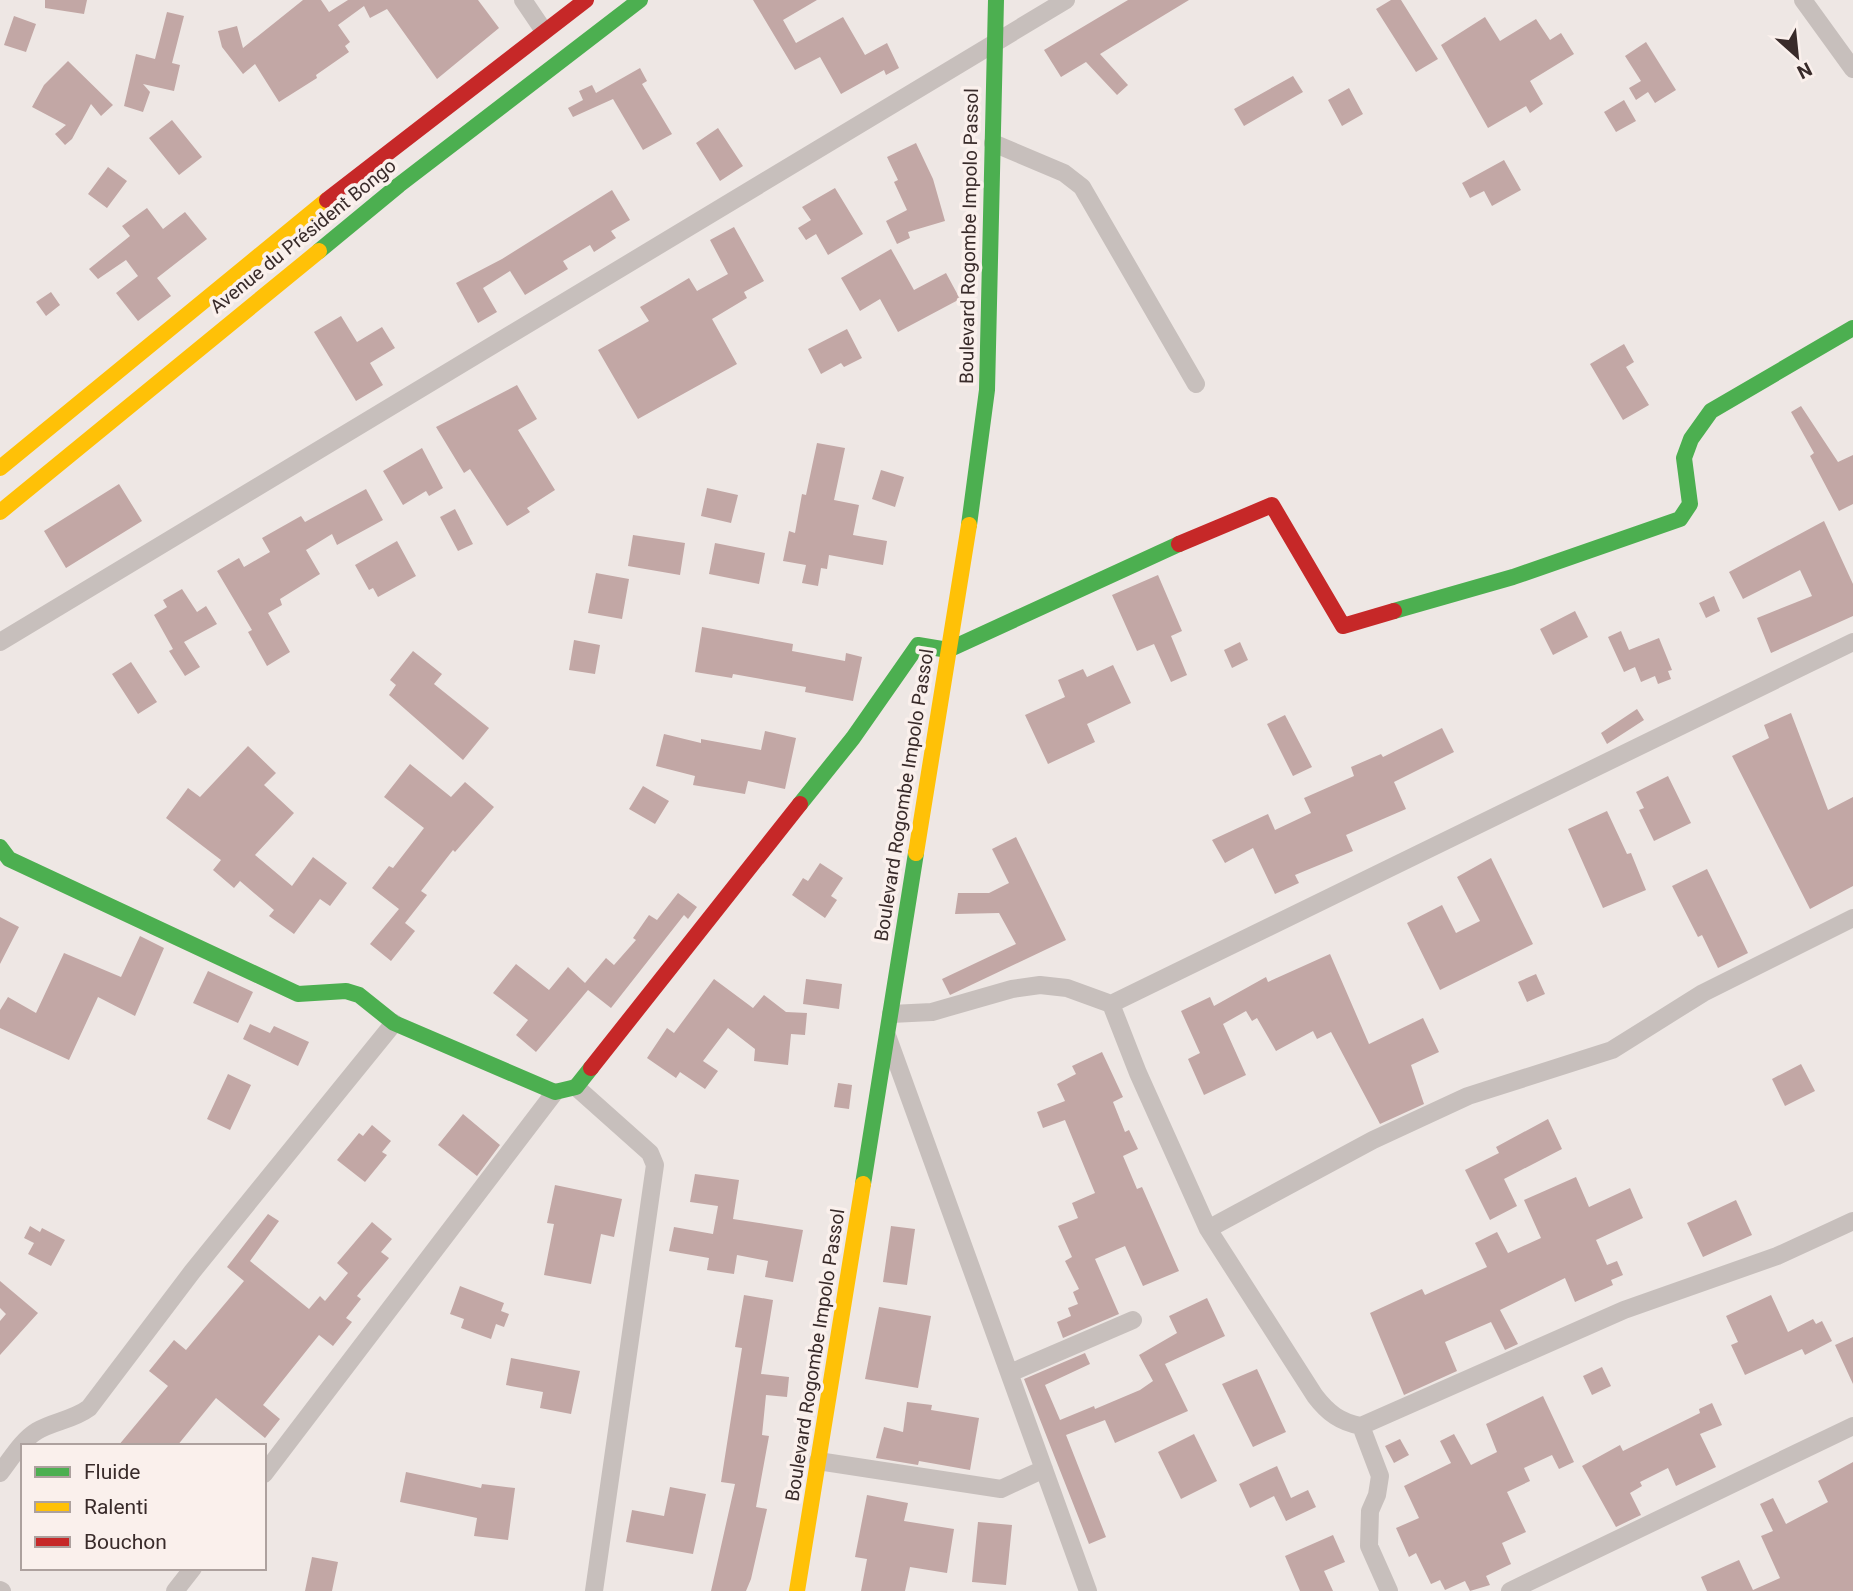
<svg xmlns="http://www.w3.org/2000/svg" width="1853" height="1591" font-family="Roboto,sans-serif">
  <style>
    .building { fill: #c2a7a5 }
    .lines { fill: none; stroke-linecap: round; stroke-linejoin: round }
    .street { stroke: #c7bfbc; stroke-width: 18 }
    .fast { stroke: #4caf50; stroke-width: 16 }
    .slow { stroke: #ffc107; stroke-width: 16 }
    .jam { stroke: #c62828; stroke-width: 16 }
    .labels { text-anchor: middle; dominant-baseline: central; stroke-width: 7; stroke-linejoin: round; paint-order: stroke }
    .street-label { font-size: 19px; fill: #392b2a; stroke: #faf0ec }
  </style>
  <rect width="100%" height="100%" fill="#eee7e4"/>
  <path class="building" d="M45,0H87L84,14L45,8Z
    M303,0H321L329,12L348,0H478L499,28L437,79L387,9L370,18L364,6L338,25L350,42L345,46L349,52L316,75L317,78L279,102L255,64L243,74L222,47L218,31L237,26L243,48Z
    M753,0H817L783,20L796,43L843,17L865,55L887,43L899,68L886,75L884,70L841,94L820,57L795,70Z
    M1128,0H1189L1100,54L1128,85L1117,95L1086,62L1061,77L1044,50Z
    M1391,0H1401L1438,59L1416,72L1376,9Z
    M167,12L184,16L172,63L180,65L174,91L143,84L150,92L143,112L124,106L136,54L155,59Z
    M14,16L36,24L26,52L4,45Z
    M1485,17L1500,41L1536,19L1550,40L1561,33L1574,54L1530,81L1543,104L1530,113L1526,106L1488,128L1441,45Z
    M1646,42L1676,90L1655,103L1648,92L1636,100L1629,88L1641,81L1625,56Z
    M68,61L113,105L101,116L91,104L72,139L65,145L55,134L66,125L32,107L44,85Z
    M640,68L647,81L642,84L672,134L643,150L613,99L573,117L568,108L583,100L579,91L592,85L596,93Z
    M1293,76L1303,92L1244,126L1234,109Z
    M1349,88L1363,114L1342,126L1328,100Z
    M1624,100L1636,121L1616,132L1604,112Z
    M172,120L202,157L179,175L149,138Z
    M718,128L743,166L720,181L696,143Z
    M916,143L933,179L945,221L908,232L910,238L897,244L886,221L907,210L894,182L898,180L887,157Z
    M1504,160L1521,190L1492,206L1484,191L1470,198L1462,183Z
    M108,167L127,181L107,208L88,194Z
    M835,188L863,234L828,255L816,234L806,240L798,228L811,220L802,207Z
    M612,190L630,220L611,231L616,238L594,252L590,245L563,261L568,269L525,295L510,271L483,288L497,312L478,323L456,283L502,259Z
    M147,208L163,229L185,212L207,239L157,278L171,296L138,321L116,293L138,276L126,260L98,279L89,269L130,236L122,226Z
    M734,227L764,281L744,292L747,298L712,319L737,364L638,419L598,350L649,321L640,307L664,293L689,278L697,291L728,274L710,240Z
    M891,249L914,290L946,273L960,299L898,332L880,299L860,311L841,278Z
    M51,292L60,305L46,316L36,302Z
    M341,316L357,342L382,327L395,348L370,363L383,385L356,401L314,332Z
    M847,329L862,358L844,367L841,363L821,374L808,349Z
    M1624,344L1634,362L1626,367L1649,405L1623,420L1590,364Z
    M517,385L537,419L518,430L555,490L527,508L530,512L507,526L470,469L464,473L436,427Z
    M1801,406L1838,462L1853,455V504L1839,511L1810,456L1814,453L1791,412Z
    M817,443L845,448L834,500L859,505L853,535L887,541L883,565L829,555L827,569L821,568L818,586L802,583L806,565L783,561L789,531L795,533L802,494L806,495Z
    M422,448L443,488L429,496L426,491L403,505L383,471Z
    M881,470L904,477L895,507L872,499Z
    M119,484L142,521L66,568L44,531Z
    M707,488L738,495L731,523L701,516Z
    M366,489L383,520L337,545L332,534L306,550L320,574L280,599L282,605L268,613L290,652L267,666L248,632L252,630L217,571L239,558L244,567L270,552L262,538L301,516L305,522Z
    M455,509L473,544L458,551L440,517Z
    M1824,521L1853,584V616L1771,653L1757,618L1812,596L1800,570L1743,599L1729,572Z
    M633,535L685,543L680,575L628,566Z
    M397,541L416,576L378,597L373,588L369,590L355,565Z
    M715,543L765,553L759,584L709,574Z
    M596,573L629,579L622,619L588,613Z
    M1158,575L1182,631L1171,636L1187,675L1171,682L1154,644L1137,651L1112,595Z
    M182,589L197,612L206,606L217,624L184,642L200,667L185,676L169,651L173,649L154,615L167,607L163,600Z
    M1714,596L1720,611L1706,618L1699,603Z
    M1575,611L1588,637L1553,655L1540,629Z
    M702,627L793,644L792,651L845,661L846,653L862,657L853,701L805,692L806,687L733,674L732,678L695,672Z
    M1621,631L1629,650L1659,638L1672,670L1668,671L1671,679L1658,684L1655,676L1641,682L1635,667L1624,672L1608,637Z
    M574,640L600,645L595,674L569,670Z
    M1240,642L1248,660L1232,668L1224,650Z
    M413,651L442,674L434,684L489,728L463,760L389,695L396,685L390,680Z
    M131,662L157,702L138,714L112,674Z
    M1113,665L1131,703L1087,724L1095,742L1048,764L1025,715L1065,697L1058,680L1083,669L1087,677Z
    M1637,709L1644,720L1607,744L1601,733Z
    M1791,713L1828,810L1853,797V886L1810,909L1732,756L1769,738L1764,725Z
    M1285,715L1312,767L1293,776L1267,724Z
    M1442,728L1454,752L1394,782L1406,809L1346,835L1353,851L1295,875L1299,883L1275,894L1253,848L1225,863L1212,840L1268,814L1275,830L1311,813L1304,798L1354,776L1351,767L1381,754L1383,757Z
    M765,731L796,738L785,789L748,781L745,794L693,785L695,776L656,766L664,734L701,743V739L761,750Z
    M248,746L276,773L264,785L294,813L255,855L292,886L313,857L347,883L330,906L320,899L294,934L269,916L274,910L240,881L234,888L213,870L221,860L166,818L188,788L200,797Z
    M410,764L451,797L465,782L494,807L455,852L453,850L421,891L427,895L405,923L415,931L391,961L370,944L399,909L372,888L389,866L393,868L424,828L384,797Z
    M1668,776L1691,823L1654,841L1639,810L1644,808L1636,792Z
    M643,786L669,801L655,824L629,809Z
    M1607,811L1627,854L1631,853L1646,890L1603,908L1568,829Z
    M1016,837L1066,940L950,995L942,979L1016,944L999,913L955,914L958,893H989L1009,883L992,849Z
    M1491,858L1533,944L1440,990L1407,923L1442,905L1456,933L1480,921L1457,877Z
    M820,863L843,878L831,896L837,900L825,918L792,895L803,878L808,881Z
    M1707,869L1748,953L1718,968L1702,935L1698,937L1672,886Z
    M678,893L697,907L688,919L684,915L611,1008L588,990L536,1052L516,1035L528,1020L493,993L516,964L549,990L568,967L585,983L606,958L614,965L636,940L633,938L649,915L657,920Z
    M0,917L19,927L0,964Z
    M140,936L164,948L135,1016L98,997L69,1060L0,1028V1010L8,997L36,1013L64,953L121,977Z
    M1330,954L1369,1044L1423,1018L1439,1052L1411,1065L1424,1104L1380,1124L1331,1032L1317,1039L1313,1031L1276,1051L1257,1018L1252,1021L1246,1011L1223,1024L1246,1075L1204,1095L1188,1059L1200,1053L1181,1011L1210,997L1214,1006L1266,977L1268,982Z
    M208,971L253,992L238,1023L193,1003Z
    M1536,974L1545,994L1527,1002L1518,982Z
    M714,979L753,1008L764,995L786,1012L807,1013L805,1035L791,1034L788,1065L754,1061L755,1049L728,1028L703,1061L718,1071L705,1089L680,1072L676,1078L647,1058L667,1028L674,1033Z
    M806,979L842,984L839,1009L803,1004Z
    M250,1024L270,1033L274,1026L309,1042L298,1066L243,1039Z
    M1102,1052L1123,1097L1113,1102L1125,1132L1129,1130L1138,1149L1123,1156L1137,1189L1142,1187L1179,1271L1143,1286L1125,1246L1095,1259L1119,1314L1063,1338L1057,1322L1071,1316L1068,1308L1078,1304L1073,1292L1079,1289L1065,1261L1072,1257L1058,1226L1078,1218L1072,1203L1095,1193L1065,1120L1043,1128L1037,1112L1065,1101L1057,1084L1076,1074L1072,1066Z
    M1801,1064L1815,1091L1785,1106L1772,1079Z
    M228,1074L251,1085L230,1130L207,1119Z
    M838,1083L852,1085L849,1109L834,1107Z
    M463,1114L500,1145L477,1176L438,1145Z
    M1548,1119L1562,1149L1504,1179L1517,1206L1490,1220L1465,1170L1499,1153L1496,1147Z
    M372,1125L391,1141L382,1152L387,1155L365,1182L337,1160L359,1133L363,1136Z
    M695,1174L739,1180L733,1219L803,1230L793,1282L765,1277L768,1261L737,1255L734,1274L707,1270L709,1258L669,1251L674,1227L713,1234L718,1206L690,1202Z
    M1576,1177L1589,1207L1630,1188L1643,1218L1596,1240L1607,1265L1617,1261L1623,1275L1611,1280L1613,1285L1575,1302L1565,1278L1500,1310L1518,1344L1505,1350L1491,1322L1445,1342L1457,1371L1404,1395L1370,1313L1422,1289L1425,1295L1487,1267L1475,1243L1497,1232L1508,1253L1541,1238L1524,1200Z
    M555,1185L622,1199L614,1237L601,1234L591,1284L544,1275L554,1224L547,1223Z
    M1736,1200L1752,1235L1703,1257L1687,1223Z
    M268,1214L279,1221L250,1261L309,1309L320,1296L325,1301L348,1273L337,1263L372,1222L392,1239L381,1252L389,1258L357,1296L361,1299L346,1318L352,1322L333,1346L319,1335L263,1405L280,1419L265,1438L216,1398L177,1446H118L168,1386L149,1371L174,1340L186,1350L244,1281L227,1267Z
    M30,1226L40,1232L42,1228L65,1240L51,1266L28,1254L34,1243L24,1238Z
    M891,1226L915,1229L907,1285L883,1282Z
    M0,1281L38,1313L0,1355V1321L6,1314L0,1308Z
    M460,1286L504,1303L501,1311L509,1314L504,1327L496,1324L491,1339L461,1328L464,1319L450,1314Z
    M744,1295L773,1300L761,1374L789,1377L787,1397L766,1395L762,1435L769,1436L756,1507L767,1509L751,1579L746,1591H711L735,1484L721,1482L742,1348L735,1347Z
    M1771,1295L1788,1332L1813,1319L1816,1324L1822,1321L1832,1341L1805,1355L1802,1349L1745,1375L1731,1345L1738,1342L1726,1316Z
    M1207,1298L1225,1336L1165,1364L1188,1411L1115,1443L1105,1420L1066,1435L1106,1537L1089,1544L1024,1379L1085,1353L1090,1364L1045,1385L1060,1420L1094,1406L1095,1409L1140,1390L1153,1381L1139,1355L1177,1333L1169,1316Z
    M879,1307L931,1316L918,1388L865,1379Z
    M1853,1337V1384L1835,1345Z
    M511,1358L580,1371L571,1414L540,1408L543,1392L506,1385Z
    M1602,1367L1611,1386L1592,1395L1583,1376Z
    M1257,1369L1286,1432L1253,1447L1222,1384Z
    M1543,1396L1574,1462L1559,1469L1552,1455L1524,1468L1530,1481L1507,1492L1526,1532L1502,1543L1511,1564L1486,1576L1490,1585L1470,1591L1465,1581L1445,1590L1440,1580L1431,1584L1416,1553L1409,1557L1396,1528L1419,1518L1404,1486L1451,1463L1440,1441L1454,1434L1471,1465L1497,1452L1486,1424Z
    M907,1402L932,1405L931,1410L979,1418L970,1470L919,1461L918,1465L876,1458L884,1427L903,1432Z
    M1712,1403L1722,1425L1700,1434L1716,1467L1676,1486L1668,1468L1640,1482L1642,1486L1630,1493L1641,1515L1616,1527L1582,1466L1620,1445L1623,1451L1700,1413L1699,1409Z
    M1194,1434L1217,1481L1181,1499L1158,1452Z
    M1400,1439L1409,1455L1394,1463L1385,1446Z
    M1853,1462V1591H1707L1701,1577L1739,1560L1753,1590L1780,1578L1761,1536L1773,1531L1760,1504L1773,1498L1786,1524L1828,1502L1818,1481Z
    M1277,1466L1291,1498L1308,1490L1316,1507L1286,1521L1274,1496L1250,1508L1239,1484Z
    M406,1472L481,1488L482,1484L515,1488L508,1540L474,1536L477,1518L400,1502Z
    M670,1487L706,1494L693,1554L626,1542L632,1510L664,1516Z
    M867,1495L908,1503L904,1521L954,1529L947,1573L910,1567L905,1591H861L867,1559L855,1557Z
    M978,1522L1012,1525L1006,1585L972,1582Z
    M1333,1535L1345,1562L1324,1571L1333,1591H1300L1285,1556Z
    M312,1557L338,1562L332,1591H305Z"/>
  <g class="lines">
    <path class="street" d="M523,0L544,31
      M1803,0L1853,69
      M993,143L1064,173L1082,187L1196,384
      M0,642L1066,0
      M1111,1004L1138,1073L1208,1229L1315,1396C1328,1413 1340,1422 1361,1426L1624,1310L1777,1256L1853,1221
      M891,1014L932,1012L1012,989L1040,985L1067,988L1111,1004L1853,642
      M888,1038L1088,1591
      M576,1087L650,1153L655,1165L594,1591
      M1208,1229L1373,1140L1468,1096L1612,1050L1703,993L1853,918
      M1010,1373L1133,1320
      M1361,1426L1380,1476L1377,1495L1370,1511L1369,1546L1389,1591
      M818,1461L1001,1489L1044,1469
      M0,1473C11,1459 22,1440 37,1431C54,1421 73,1420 89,1408L192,1272L394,1023
      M264,1474L555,1092
      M0,1590L2,1591
      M175,1591L193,1568
      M1510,1591L1853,1426"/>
    <path class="fast" d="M319,251L399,185L640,0
      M969,525L987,390L996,0
      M1394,611L1513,577L1680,519L1690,504L1684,458L1691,439L1711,411L1853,328
      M800,804L853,738L918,645L948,650L1179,544
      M0,847L9,859L298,994L346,991L359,995L394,1023L555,1092L576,1087L591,1068
      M863,1184L916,853"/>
    <path class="slow" d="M0,468L327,200
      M0,512L319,251
      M916,853L969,525
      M797,1591L863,1184"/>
    <path class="jam" d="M327,200L586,0
      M1179,544L1272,505L1343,626L1394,611
      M591,1068L800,804"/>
  </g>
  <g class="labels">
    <g class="street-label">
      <text transform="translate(303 236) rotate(-39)">Avenue du Président Bongo</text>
      <text transform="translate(969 236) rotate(-89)">Boulevard Rogombe Impolo Passol</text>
      <text transform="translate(904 795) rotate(-81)">Boulevard Rogombe Impolo Passol</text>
      <text transform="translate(815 1355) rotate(-81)">Boulevard Rogombe Impolo Passol</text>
    </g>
  </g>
  <rect x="21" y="1444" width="245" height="126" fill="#faf0ec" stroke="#ada19e" stroke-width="2"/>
  <rect x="35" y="1467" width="35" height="10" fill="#4caf50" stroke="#ada19e" stroke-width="2"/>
  <text x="84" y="1479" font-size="21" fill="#392b2a">Fluide</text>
  <rect x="35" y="1502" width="35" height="10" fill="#ffc107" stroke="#ada19e" stroke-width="2"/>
  <text x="84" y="1514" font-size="21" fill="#392b2a">Ralenti</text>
  <rect x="35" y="1537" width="35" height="10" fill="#c62828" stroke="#ada19e" stroke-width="2"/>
  <text x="84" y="1549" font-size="21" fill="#392b2a">Bouchon</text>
  <g transform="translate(1797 56) rotate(153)" stroke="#faf0ec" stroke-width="5" paint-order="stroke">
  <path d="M0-5L12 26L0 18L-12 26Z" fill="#392b2a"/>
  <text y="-10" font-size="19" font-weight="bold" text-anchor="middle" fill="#392b2a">N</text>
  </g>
</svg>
